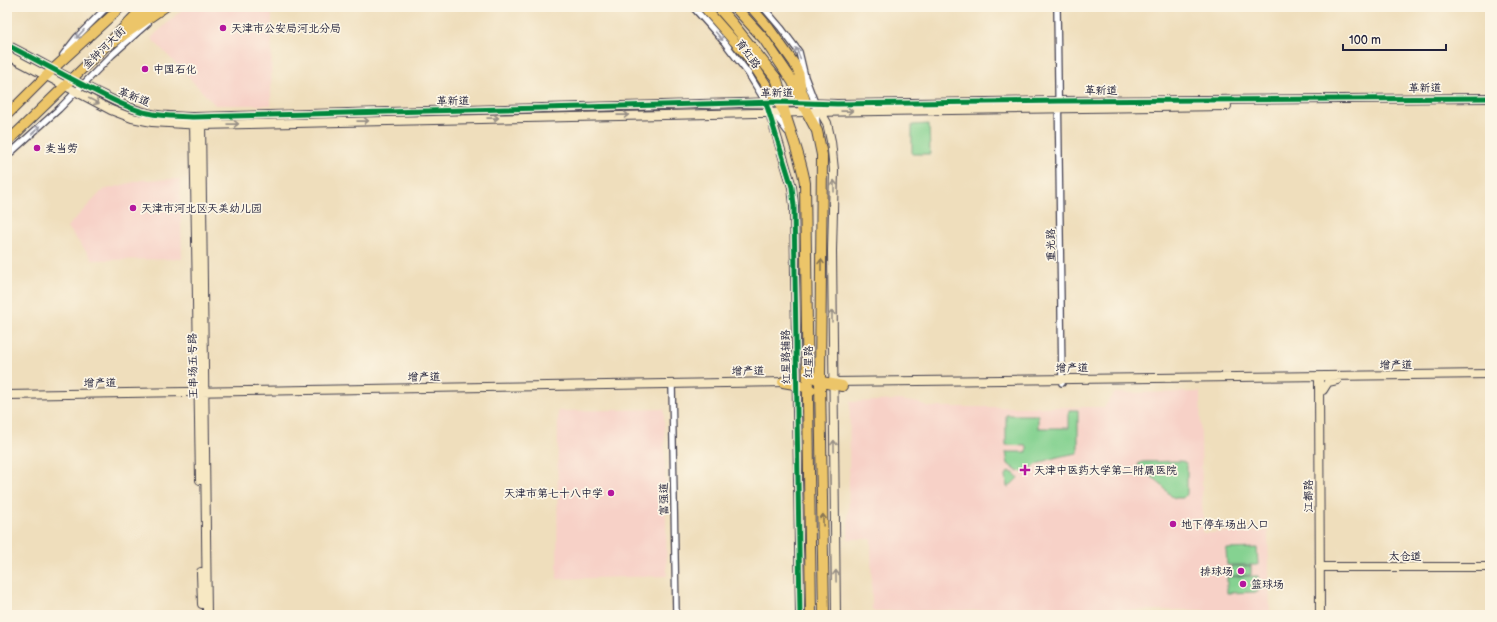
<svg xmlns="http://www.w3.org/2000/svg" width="1497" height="622" font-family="'Balsamiq Sans','LXGW WenKai TC',sans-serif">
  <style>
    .built { fill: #f7d1c7 }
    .green { fill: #85d291; stroke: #547a66 }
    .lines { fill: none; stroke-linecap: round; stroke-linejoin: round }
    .street-casing { stroke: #413e4e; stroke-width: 8 }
    .secondary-casing { stroke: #413e4e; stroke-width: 10 }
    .primary-casing { stroke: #413e4e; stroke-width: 11 }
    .highway-casing { stroke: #413e4e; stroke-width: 12 }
    .street { stroke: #fff; stroke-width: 5.5 }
    .secondary { stroke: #f7e8c3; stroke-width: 8 }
    .primary { stroke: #ecc569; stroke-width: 9 }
    .highway { stroke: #ecc569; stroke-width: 10 }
    .cycleway-casing { stroke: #fcf5e5; stroke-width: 8 }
    .cycleway { stroke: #00873e; stroke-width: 5 }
    .oneway { stroke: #9c9ca7 }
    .oneway2 { stroke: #978f86 }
    .oneway3 { stroke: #877452 }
    .poi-dot { fill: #b5179e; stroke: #fcf5e5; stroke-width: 1.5 }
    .labels { text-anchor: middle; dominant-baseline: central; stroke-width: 3.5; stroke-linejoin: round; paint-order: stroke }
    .poi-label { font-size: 11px; fill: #22223b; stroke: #fcf5e5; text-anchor: start }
    .street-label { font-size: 11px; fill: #22223b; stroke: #fcf5e5 }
  </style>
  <rect width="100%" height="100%" fill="#fcf5e5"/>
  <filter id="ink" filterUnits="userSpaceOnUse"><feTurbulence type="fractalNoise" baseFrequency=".025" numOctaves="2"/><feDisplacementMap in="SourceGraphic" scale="8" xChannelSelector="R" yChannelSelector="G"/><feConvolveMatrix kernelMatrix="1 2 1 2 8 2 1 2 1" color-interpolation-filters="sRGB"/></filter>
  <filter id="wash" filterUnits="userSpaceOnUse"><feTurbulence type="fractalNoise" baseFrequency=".012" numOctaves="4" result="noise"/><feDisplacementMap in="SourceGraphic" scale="16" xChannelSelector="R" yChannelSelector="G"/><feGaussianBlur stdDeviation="0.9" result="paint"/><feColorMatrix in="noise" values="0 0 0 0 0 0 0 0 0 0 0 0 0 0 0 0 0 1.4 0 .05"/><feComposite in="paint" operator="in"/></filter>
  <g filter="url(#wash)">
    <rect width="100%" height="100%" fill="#efdebc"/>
    <path class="built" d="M185,7H272L271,105H215L151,38Z
      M180,179L182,259L93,260L67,227L103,190L142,180Z
      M1200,392L1203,533L1268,531L1270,615H1205L1204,610L872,611L871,539H848L850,402L900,400L919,403L929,407H1104L1115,393Z
      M664,409L667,576L557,579L558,411Z"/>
    <path class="green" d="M929,124L930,154H912V125Z
      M1069,410H1078V453C1059,456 1041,460 1025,472L1017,471L1008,464L1006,452H1027V446L1006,445V415H1038V428H1069Z
      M1181,461L1186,463L1187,466V494L1183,498H1175L1171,496L1159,482L1141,469L1138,464L1142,462Z
      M1009,471L1015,474L1018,478L1009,487H1007L1006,475Z
      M1257,548L1258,565H1227L1226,549Z
      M1231,566H1251V575L1231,576Z
      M1258,576V592L1227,593V577Z"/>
  </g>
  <g filter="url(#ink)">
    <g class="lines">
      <defs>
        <path id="street" d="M693,7L725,43L748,73L767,104
          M763,7L781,28L799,52L805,77L815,103L817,125
          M1057,7L1062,383
          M63,55L77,37L107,7
          M773,112L787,131
          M7,156L59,109L112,55L148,23
          M672,384L676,615"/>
        <path id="secondary" d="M7,45C39,61 70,79 103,95C117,102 132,110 148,113C163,117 179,116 194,117L777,102L837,104L1059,101L1490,98
          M7,55L111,110L132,118L152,122L201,125L808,112L1227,106
          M768,107L792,187L794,206L800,615
          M819,109L827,123L831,141L834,170L832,251L836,615
          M194,120L200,480
          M201,120L207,615
          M1319,377L1320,615
          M834,382L1490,374
          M1323,390L1328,382L1337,380
          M7,395L788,382
          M1319,567H1490
          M201,572L202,604"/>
        <path id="primary" d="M704,7L748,57L784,112
          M751,7L769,28L794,63L799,74L801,88L805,99
          M136,21L153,7
          M114,42L165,7
          M7,115L53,69L121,7
          M7,142L107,45L143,7"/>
        <path id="highway" d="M718,7L732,23L776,78C781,90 782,102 785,114C792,137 801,159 805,183L811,615
          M735,7L764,39L793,82L802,103L817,131L822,155L820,382L824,615
          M815,378L822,382L842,386
          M783,382L800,385L811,390"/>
      </defs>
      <use href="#street" class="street-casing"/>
      <use href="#secondary" class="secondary-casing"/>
      <use href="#primary" class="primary-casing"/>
      <use href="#highway" class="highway-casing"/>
      <use href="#street" class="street"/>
      <use href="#secondary" class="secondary"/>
      <use href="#primary" class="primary"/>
      <use href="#highway" class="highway"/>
      <defs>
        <path id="cycleway" d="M7,45C39,61 70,79 103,95C117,102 132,110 148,113C163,117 179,116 194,117L777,102L837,104L1059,101L1490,98
          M766,103L792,187L794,206L800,615"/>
      </defs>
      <use href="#cycleway" class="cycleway-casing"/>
      <use href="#cycleway" class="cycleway"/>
    </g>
    <defs><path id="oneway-shaft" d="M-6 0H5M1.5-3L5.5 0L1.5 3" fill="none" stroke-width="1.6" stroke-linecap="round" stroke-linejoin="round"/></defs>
    <g class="oneway">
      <use href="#oneway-shaft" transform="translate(80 34) rotate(133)"/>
      <use href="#oneway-shaft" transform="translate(719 36) rotate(50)"/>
      <use href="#oneway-shaft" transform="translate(798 53) rotate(-113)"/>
      <use href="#oneway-shaft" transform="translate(36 130) rotate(-42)"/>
    </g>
    <g class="oneway2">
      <use href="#oneway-shaft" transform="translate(94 101) rotate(27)"/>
      <use href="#oneway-shaft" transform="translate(847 111) rotate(-1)"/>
      <use href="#oneway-shaft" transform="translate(623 115) rotate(-1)"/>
      <use href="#oneway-shaft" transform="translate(493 118) rotate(-1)"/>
      <use href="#oneway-shaft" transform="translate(363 121) rotate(-1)"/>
      <use href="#oneway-shaft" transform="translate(233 124) rotate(-1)"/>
      <use href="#oneway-shaft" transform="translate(834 186) rotate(-90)"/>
      <use href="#oneway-shaft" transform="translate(832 316) rotate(-90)"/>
      <use href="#oneway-shaft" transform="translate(834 446) rotate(-91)"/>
      <use href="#oneway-shaft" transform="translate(836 576) rotate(-91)"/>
    </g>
    <g class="oneway3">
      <use href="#oneway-shaft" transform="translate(821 265) rotate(-90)"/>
      <use href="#oneway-shaft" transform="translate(823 520) rotate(-91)"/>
    </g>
  </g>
  <g class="poi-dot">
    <circle cx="223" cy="28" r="4"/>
    <circle cx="145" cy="69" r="4"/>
    <circle cx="37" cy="148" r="4"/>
    <circle cx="133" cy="208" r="4"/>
    <path d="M1023 464h4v4h4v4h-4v4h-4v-4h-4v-4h4z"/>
    <circle cx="611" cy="493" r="4"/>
    <circle cx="1173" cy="524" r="4"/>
    <circle cx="1241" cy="571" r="4"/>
    <circle cx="1243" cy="584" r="4"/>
  </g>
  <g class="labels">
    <g class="poi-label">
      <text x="231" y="28">天津市公安局河北分局</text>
      <text x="153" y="69">中国石化</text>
      <text x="45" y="148">麦当劳</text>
      <text x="141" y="208">天津市河北区天美幼儿园</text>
      <text x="1034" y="470">天津中医药大学第二附属医院</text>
      <text x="603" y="493" text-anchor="end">天津市第七十八中学</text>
      <text x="1181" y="524">地下停车场出入口</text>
      <text x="1233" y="571" text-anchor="end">排球场</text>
      <text x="1251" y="584">篮球场</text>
    </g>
    <g class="street-label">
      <text transform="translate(104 48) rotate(-44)">金钟河大街</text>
      <text transform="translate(748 54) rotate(54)">育红路</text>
      <text transform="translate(1425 88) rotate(-1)">革新道</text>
      <text x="1101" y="90">革新道</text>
      <text transform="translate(777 93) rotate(-1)">革新道</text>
      <text transform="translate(134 97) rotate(21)">革新道</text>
      <text transform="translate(453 101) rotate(-1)">革新道</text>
      <text transform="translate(1051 245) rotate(-91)">重光路</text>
      <text transform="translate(786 357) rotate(-91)">红星路辅路</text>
      <text transform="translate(808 362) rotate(-90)">红星路</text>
      <text transform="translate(1396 365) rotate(-1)">增产道</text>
      <text transform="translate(193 366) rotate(-91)">王串场五号路</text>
      <text transform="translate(1072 368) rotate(-1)">增产道</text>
      <text transform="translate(748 371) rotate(-1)">增产道</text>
      <text transform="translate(424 377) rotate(-1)">增产道</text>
      <text transform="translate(100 383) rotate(-1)">增产道</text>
      <text transform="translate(1308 496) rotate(-90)">江都路</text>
      <text transform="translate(664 499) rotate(-91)">富强道</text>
      <text x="1405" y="556">太仓道</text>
    </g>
  </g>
  <rect width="1497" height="622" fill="none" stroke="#fcf5e5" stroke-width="24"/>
  <path d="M1343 44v6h103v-6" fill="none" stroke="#22223b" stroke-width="2"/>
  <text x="1349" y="44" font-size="12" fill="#22223b" stroke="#fcf5e5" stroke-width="3" paint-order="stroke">100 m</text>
</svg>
